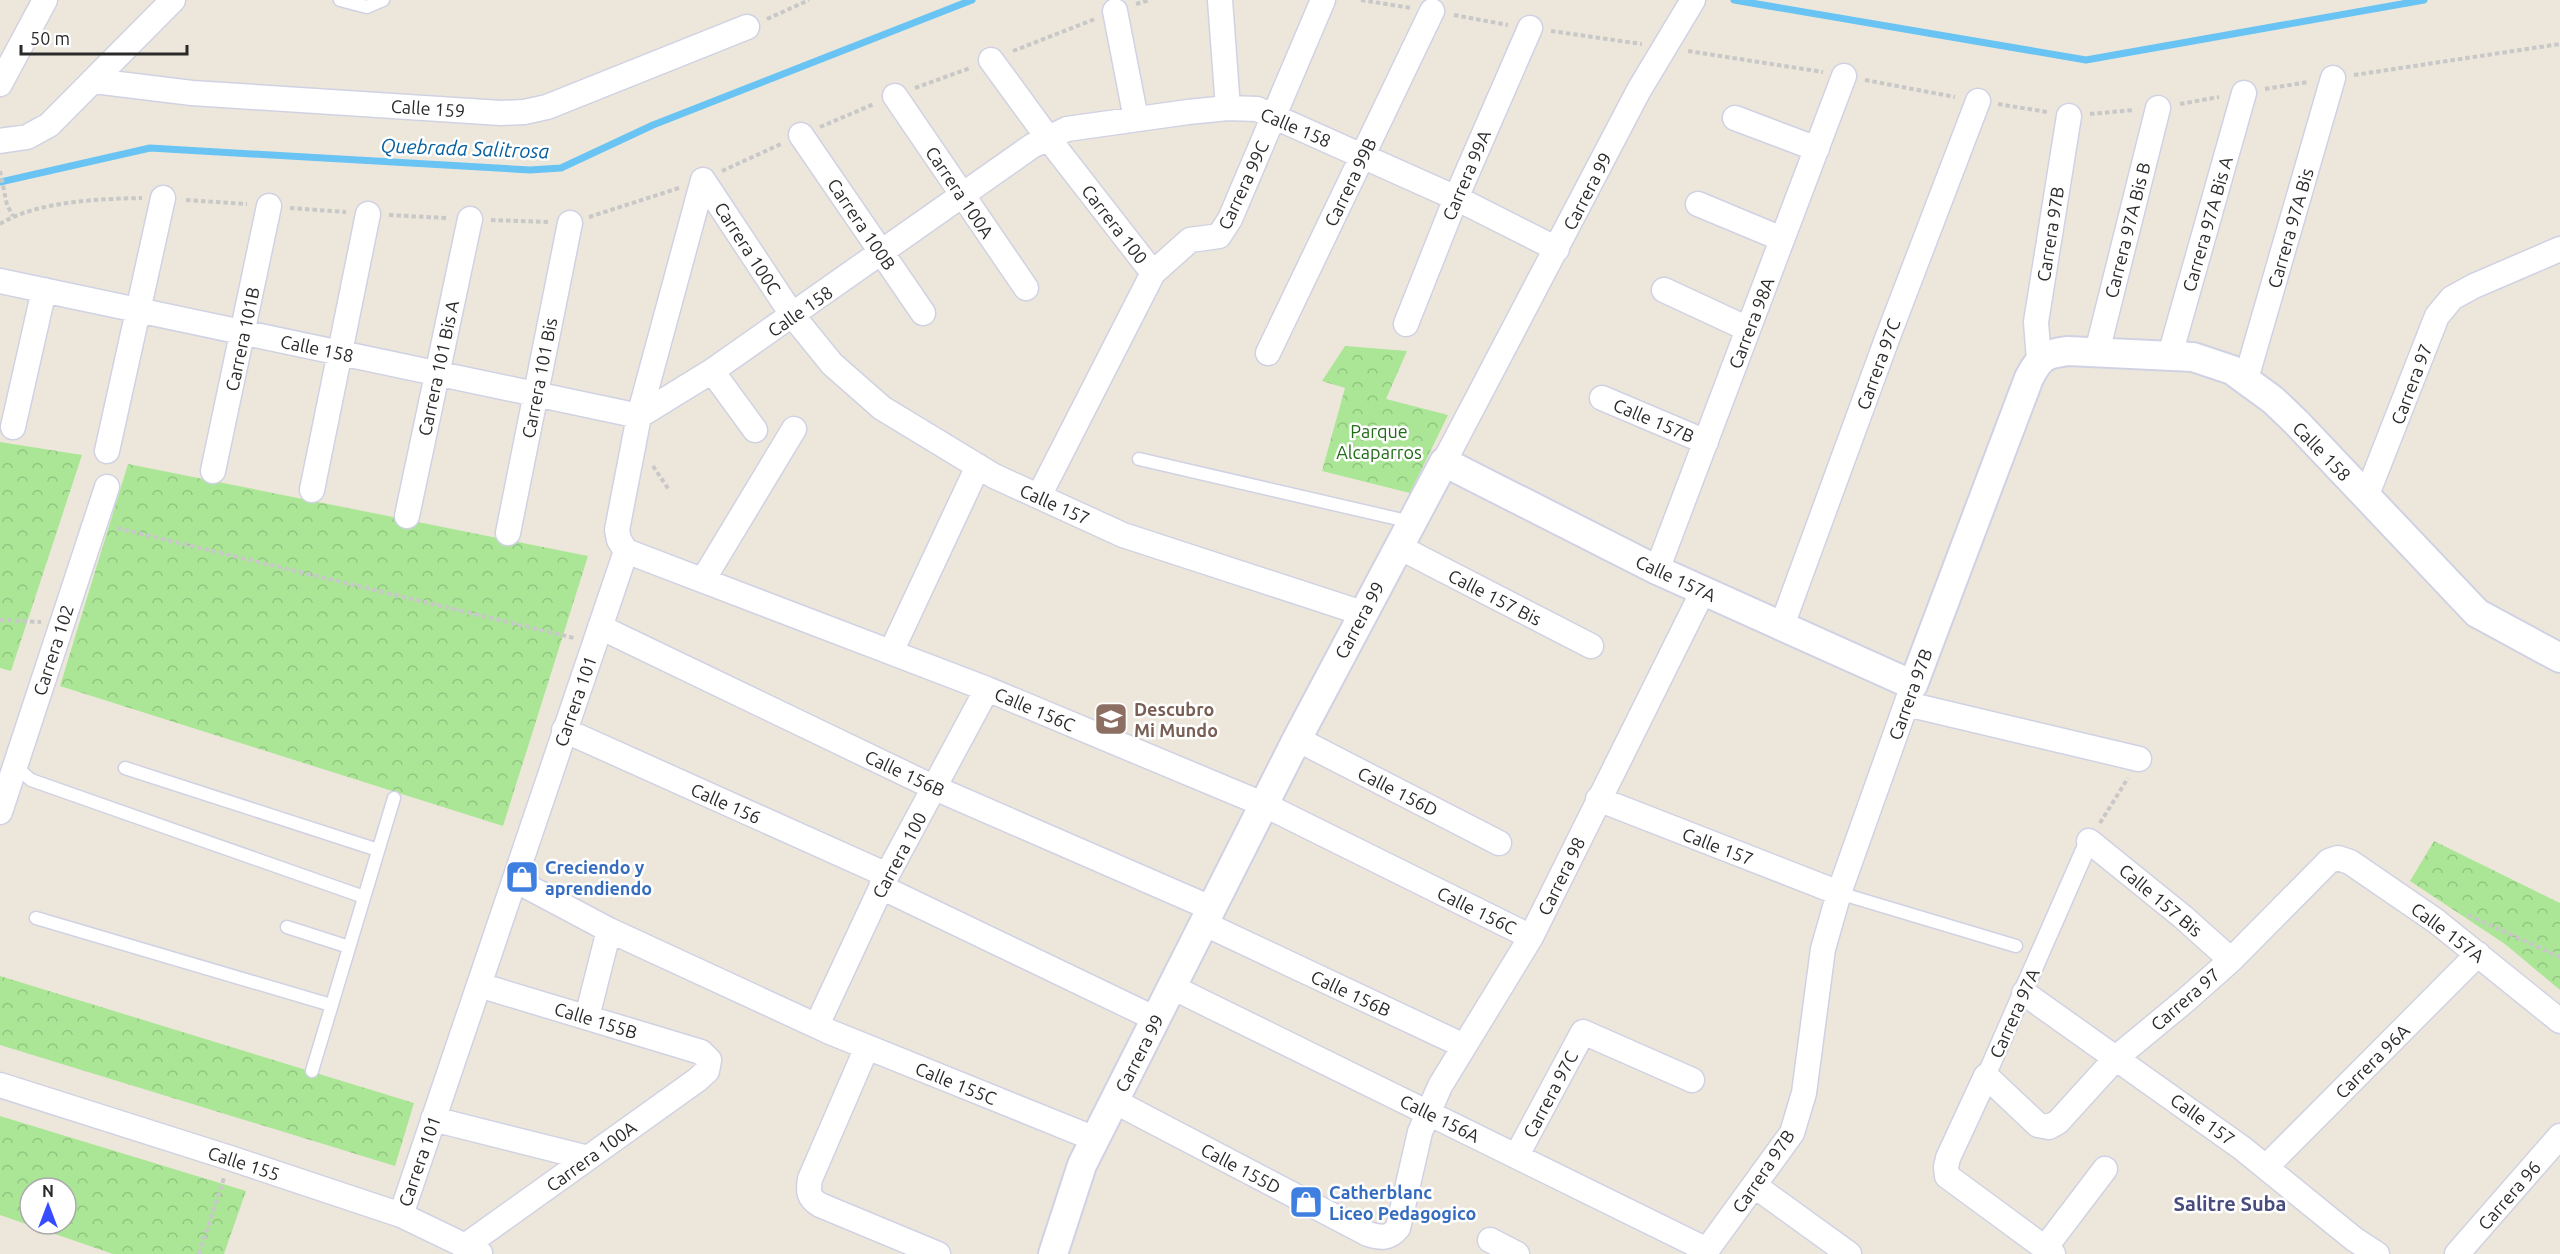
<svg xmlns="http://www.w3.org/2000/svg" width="2560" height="1254" font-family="Ubuntu,sans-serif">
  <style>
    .forest { fill: url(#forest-crowns); fill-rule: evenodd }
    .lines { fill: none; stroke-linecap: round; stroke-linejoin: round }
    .stream { stroke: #69c4f4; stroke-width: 7 }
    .service-casing { stroke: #d0d2e4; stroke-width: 15 }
    .pedestrian-casing { stroke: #d0d2e4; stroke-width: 21 }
    .minor-casing { stroke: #d0d2e4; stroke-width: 27 }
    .tertiary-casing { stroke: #d0d2e4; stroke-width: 32 }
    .path { stroke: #c8c8c8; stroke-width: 4; stroke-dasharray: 4.5 3; stroke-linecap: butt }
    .service { stroke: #fff; stroke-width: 12 }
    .pedestrian { stroke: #fff; stroke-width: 18 }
    .minor { stroke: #fff; stroke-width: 24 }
    .tertiary { stroke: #fff; stroke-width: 28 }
    .labels { text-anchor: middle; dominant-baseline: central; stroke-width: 5; stroke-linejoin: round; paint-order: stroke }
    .street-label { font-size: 18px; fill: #2a2a2a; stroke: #fff }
    .park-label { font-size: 18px; fill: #216a17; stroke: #fff }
    .education-label { font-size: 18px; font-weight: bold; fill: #785e54; stroke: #fff; text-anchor: start }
    .shop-label { font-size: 18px; font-weight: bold; fill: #366cbe; stroke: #fff; text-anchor: start }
    .water-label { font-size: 20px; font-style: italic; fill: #0760a1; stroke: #fff }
    .neighbourhood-label { font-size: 20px; font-weight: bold; fill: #484d7d; stroke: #fff }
  </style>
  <defs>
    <pattern id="forest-crowns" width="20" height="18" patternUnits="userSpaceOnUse" patternTransform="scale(1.5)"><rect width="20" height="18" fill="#aae695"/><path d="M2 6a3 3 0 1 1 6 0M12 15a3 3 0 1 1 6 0" fill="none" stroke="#92c581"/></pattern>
  </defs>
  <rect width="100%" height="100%" fill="#ede7db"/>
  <path class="forest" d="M1345,346L1407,351L1386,399L1448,415L1410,493L1322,471L1345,388L1322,381Z
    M0,442L82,455L11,671L0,668Z
    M128,464L588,556L503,826L60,686Z
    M2434,841L2560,903V990L2505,944L2410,881Z
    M0,976L414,1103L395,1166L0,1045Z
    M0,1116L246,1191L224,1254H113L0,1215ZM30,1188H66V1224H30Z"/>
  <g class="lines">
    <path class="stream" d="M1734,0L2086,60L2424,0
      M0,182L150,148L530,170L561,168L653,125L972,0"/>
    <defs>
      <path id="service" d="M340,0L367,7L383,0
        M1139,459L1411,522
        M15,766L31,780L364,897
        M125,768L378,850
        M1839,893L2016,946
        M36,918L331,1005
        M287,927L349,947
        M312,1071L394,798"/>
      <path id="pedestrian" d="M1986,1076L2089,841"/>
      <path id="minor" d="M1220,0L1228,108
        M1115,11L1136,119
        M991,60L1048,138L1153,273
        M94,81L192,93L501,113L524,112L547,107L747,27
        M0,84L45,0
        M895,96L1026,288
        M1735,118L1817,149
        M801,135L923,313
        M0,141L27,137L49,125L173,0
        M703,180L793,316L832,364L882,408L994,476L1123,535L1362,613
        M1698,204L1782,239
        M0,281L639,416L712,371L1032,146L1067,129L1188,112L1228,108L1257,109L1456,198L1557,249
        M1664,290L1748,329
        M1406,324L1456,198L1530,28
        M2097,352L2158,108
        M1268,353L1432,11
        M2170,355L2244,93
        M2039,360L2036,322L2069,116
        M712,371L755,430
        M2246,379L2333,78
        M1602,398L1706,442
        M13,427L44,290
        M107,451L163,198
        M1444,462L1639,90L1693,0
        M213,471L269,206
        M312,490L368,214
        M1039,496L1153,273L1190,240L1219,236L1230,219L1323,0
        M2366,497L2437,316L2452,298L2474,286L2560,249
        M407,516L470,219
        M508,533L570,223
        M1399,547L1591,646
        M626,551L987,689L1265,805L1531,937
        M626,551L619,540L617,530L639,416L703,180
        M1657,570L1844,76
        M703,580L794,429
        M600,627L935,788L1213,909
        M1781,628L1887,339L1978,101
        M891,652L978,466
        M1907,704L2139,759
        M564,730L887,875
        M1297,739L1499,843
        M1598,799L1839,893
        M0,812L107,487
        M2089,841L2183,917L2231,960
        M515,880L609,930L830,1032L1095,1139
        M881,887L1156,1019
        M1205,924L1464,1046
        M1172,987L1707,1250
        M2024,993L2242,1148L2354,1239L2377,1254
        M587,1017L609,930
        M817,1025L887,875L987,689
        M867,1047L810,1179C808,1191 808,1198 820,1205L938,1254
        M0,1085L230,1158L401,1215L480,1253
        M1114,1101L1368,1234C1381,1238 1389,1239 1398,1228L1420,1132L1440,1086L1531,937L1703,591
        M433,1119L588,1158
        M1517,1155L1583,1032L1692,1080
        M2266,1167L2478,954
        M1755,1186L1849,1254
        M401,1215L626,551
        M1490,1240L1517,1254
        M465,1246L697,1080L707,1071L709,1060L701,1052L479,985
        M2045,1248L2105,1169
        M1704,1254L1792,1133L1804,1093L1823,949L1839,893L1913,685
        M2053,1254L1947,1176L1946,1167L1948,1158L1986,1076L2038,1125L2049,1127L2058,1122L2117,1057L2186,1000L2231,960L2329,861L2338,858L2350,862L2436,921L2560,1021
        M2457,1254L2560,1136"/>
      <path id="tertiary" d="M1053,1254L1082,1165L1095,1139L1297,739L1444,462L1657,570L1913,685L2029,378C2040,357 2044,354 2068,351L2193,357L2232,370L2273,400L2296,422L2477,613L2560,658"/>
    </defs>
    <use href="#service" class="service-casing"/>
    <use href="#pedestrian" class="pedestrian-casing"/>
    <use href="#minor" class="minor-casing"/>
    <use href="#tertiary" class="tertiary-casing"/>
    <path class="path" d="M1361,0L1411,8
      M1136,4L1150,0
      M1454,15L1508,25
      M767,19L809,0
      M1551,31L1642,44
      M1013,51L1095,19
      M1688,51L1823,72
      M2354,75L2560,44
      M1865,80L1955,97
      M915,88L970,68
      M2265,89L2308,82
      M1998,104L2047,112
      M2180,104L2219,97
      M2090,114L2134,110
      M820,127L874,104
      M0,171L7,205L13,216
      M722,171L781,144
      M186,200L247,204
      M290,208L346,212
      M389,215L447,218
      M589,217L679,188
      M491,220L549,222
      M0,224C37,201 99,199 142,198
      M653,466L669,490
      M117,528L574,638
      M0,620L41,622
      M2100,823L2128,778
      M2468,915L2560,957
      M199,1254L224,1178"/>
    <use href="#service" class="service"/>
    <use href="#pedestrian" class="pedestrian"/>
    <use href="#minor" class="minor"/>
    <use href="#tertiary" class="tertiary"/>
  </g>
  <defs>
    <symbol id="school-square" viewBox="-11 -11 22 22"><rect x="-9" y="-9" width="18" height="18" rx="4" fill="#8d6e63" stroke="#fff"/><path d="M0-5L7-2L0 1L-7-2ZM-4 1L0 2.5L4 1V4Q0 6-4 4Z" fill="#fff"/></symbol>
    <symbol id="shop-square" viewBox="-11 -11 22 22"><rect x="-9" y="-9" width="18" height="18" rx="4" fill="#3f7fe0" stroke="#fff"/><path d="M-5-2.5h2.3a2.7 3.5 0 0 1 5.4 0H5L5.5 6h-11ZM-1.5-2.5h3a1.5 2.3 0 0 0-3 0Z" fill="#fff"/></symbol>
  </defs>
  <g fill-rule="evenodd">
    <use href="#school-square" x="1092" y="700" width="38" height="38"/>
    <use href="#shop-square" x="503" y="858" width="38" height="38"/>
    <use href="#shop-square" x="1287" y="1183" width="38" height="38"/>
  </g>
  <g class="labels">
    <g class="street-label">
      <text transform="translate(428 108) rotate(4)">Calle 159</text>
      <text transform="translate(1296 127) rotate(23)">Calle 158</text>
      <text transform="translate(1466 175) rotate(-67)">Carrera 99A</text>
      <text transform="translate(1350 182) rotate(-64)">Carrera 99B</text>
      <text transform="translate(1243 185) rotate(-65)">Carrera 99C</text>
      <text transform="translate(1587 191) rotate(-63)">Carrera 99</text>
      <text transform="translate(960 192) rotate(56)">Carrera 100A</text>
      <text transform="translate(862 224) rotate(56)">Carrera 100B</text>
      <text transform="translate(1115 224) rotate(52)">Carrera 100</text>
      <text transform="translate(2207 224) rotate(-74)">Carrera 97A Bis A</text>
      <text transform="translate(2290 228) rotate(-74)">Carrera 97A Bis</text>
      <text transform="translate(2127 230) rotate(-76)">Carrera 97A Bis B</text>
      <text transform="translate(2050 234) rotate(-81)">Carrera 97B</text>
      <text transform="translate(748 248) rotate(57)">Carrera 100C</text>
      <text transform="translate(800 311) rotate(-35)">Calle 158</text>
      <text transform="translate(1751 323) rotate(-69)">Carrera 98A</text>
      <text transform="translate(242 339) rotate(-78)">Carrera 101B</text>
      <text transform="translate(317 348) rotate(12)">Calle 158</text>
      <text transform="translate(1878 364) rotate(-70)">Carrera 97C</text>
      <text transform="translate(438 368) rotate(-78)">Carrera 101 Bis A</text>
      <text transform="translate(539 378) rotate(-79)">Carrera 101 Bis</text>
      <text transform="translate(2411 384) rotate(-69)">Carrera 97</text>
      <text transform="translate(1654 420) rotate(23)">Calle 157B</text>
      <text transform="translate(2322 451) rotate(46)">Calle 158</text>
      <text transform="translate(1055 504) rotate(24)">Calle 157</text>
      <text transform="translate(1676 578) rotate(25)">Calle 157A</text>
      <text transform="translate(1495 597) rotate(27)">Calle 157 Bis</text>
      <text transform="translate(1359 620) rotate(-62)">Carrera 99</text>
      <text transform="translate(53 650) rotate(-72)">Carrera 102</text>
      <text transform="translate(1910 694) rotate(-70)">Carrera 97B</text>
      <text transform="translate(575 701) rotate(-71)">Carrera 101</text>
      <text transform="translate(1035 709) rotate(23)">Calle 156C</text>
      <text transform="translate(905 773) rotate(25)">Calle 156B</text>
      <text transform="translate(1398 791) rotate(27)">Calle 156D</text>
      <text transform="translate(726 803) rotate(24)">Calle 156</text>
      <text transform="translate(1718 846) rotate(21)">Calle 157</text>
      <text transform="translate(899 855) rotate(-62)">Carrera 100</text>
      <text transform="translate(1561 876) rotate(-64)">Carrera 98</text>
      <text transform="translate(2161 900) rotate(40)">Calle 157 Bis</text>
      <text transform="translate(1477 910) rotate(26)">Calle 156C</text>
      <text transform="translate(2448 932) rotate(37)">Calle 157A</text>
      <text transform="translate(1351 993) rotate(25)">Calle 156B</text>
      <text transform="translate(2185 999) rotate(-41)">Carrera 97</text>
      <text transform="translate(2014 1013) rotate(-66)">Carrera 97A</text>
      <text transform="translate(596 1020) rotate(17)">Calle 155B</text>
      <text transform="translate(1139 1053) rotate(-63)">Carrera 99</text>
      <text transform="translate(2372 1061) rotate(-45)">Carrera 96A</text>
      <text transform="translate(956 1083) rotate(22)">Calle 155C</text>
      <text transform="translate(1550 1094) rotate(-62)">Carrera 97C</text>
      <text transform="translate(1440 1118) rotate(26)">Calle 156A</text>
      <text transform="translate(2203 1119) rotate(36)">Calle 157</text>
      <text transform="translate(591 1156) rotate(-36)">Carrera 100A</text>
      <text transform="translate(419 1161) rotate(-71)">Carrera 101</text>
      <text transform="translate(244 1163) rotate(18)">Calle 155</text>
      <text transform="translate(1241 1168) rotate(28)">Calle 155D</text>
      <text transform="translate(1763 1171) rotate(-56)">Carrera 97B</text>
      <text transform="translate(2509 1195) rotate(-49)">Carrera 96</text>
    </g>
    <g class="park-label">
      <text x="1379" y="431">Parque<tspan x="1379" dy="21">Alcaparros</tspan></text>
    </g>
    <g class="education-label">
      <text x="1134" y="709">Descubro<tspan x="1134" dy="21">Mi Mundo</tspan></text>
    </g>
    <g class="shop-label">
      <text x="545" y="867">Creciendo y<tspan x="545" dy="21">aprendiendo</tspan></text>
      <text x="1329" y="1192">Catherblanc<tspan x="1329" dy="21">Liceo Pedagogico</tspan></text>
    </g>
    <g class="water-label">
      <text transform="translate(465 148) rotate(2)">Quebrada Salitrosa</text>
    </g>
    <g class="neighbourhood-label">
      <text x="2230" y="1203">Salitre Suba</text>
    </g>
  </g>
  <g transform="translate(48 1206)"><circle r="28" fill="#ffffff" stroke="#aaaaaa" stroke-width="1.5"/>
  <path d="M0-4.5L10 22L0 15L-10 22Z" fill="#364cff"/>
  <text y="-9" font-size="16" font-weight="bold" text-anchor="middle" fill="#2a2a2a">N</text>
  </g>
  <path d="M21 45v9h166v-9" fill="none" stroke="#2a2a2a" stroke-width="3"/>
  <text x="30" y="45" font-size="18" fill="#2a2a2a" stroke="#ffffff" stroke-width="4.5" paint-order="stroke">50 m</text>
</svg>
